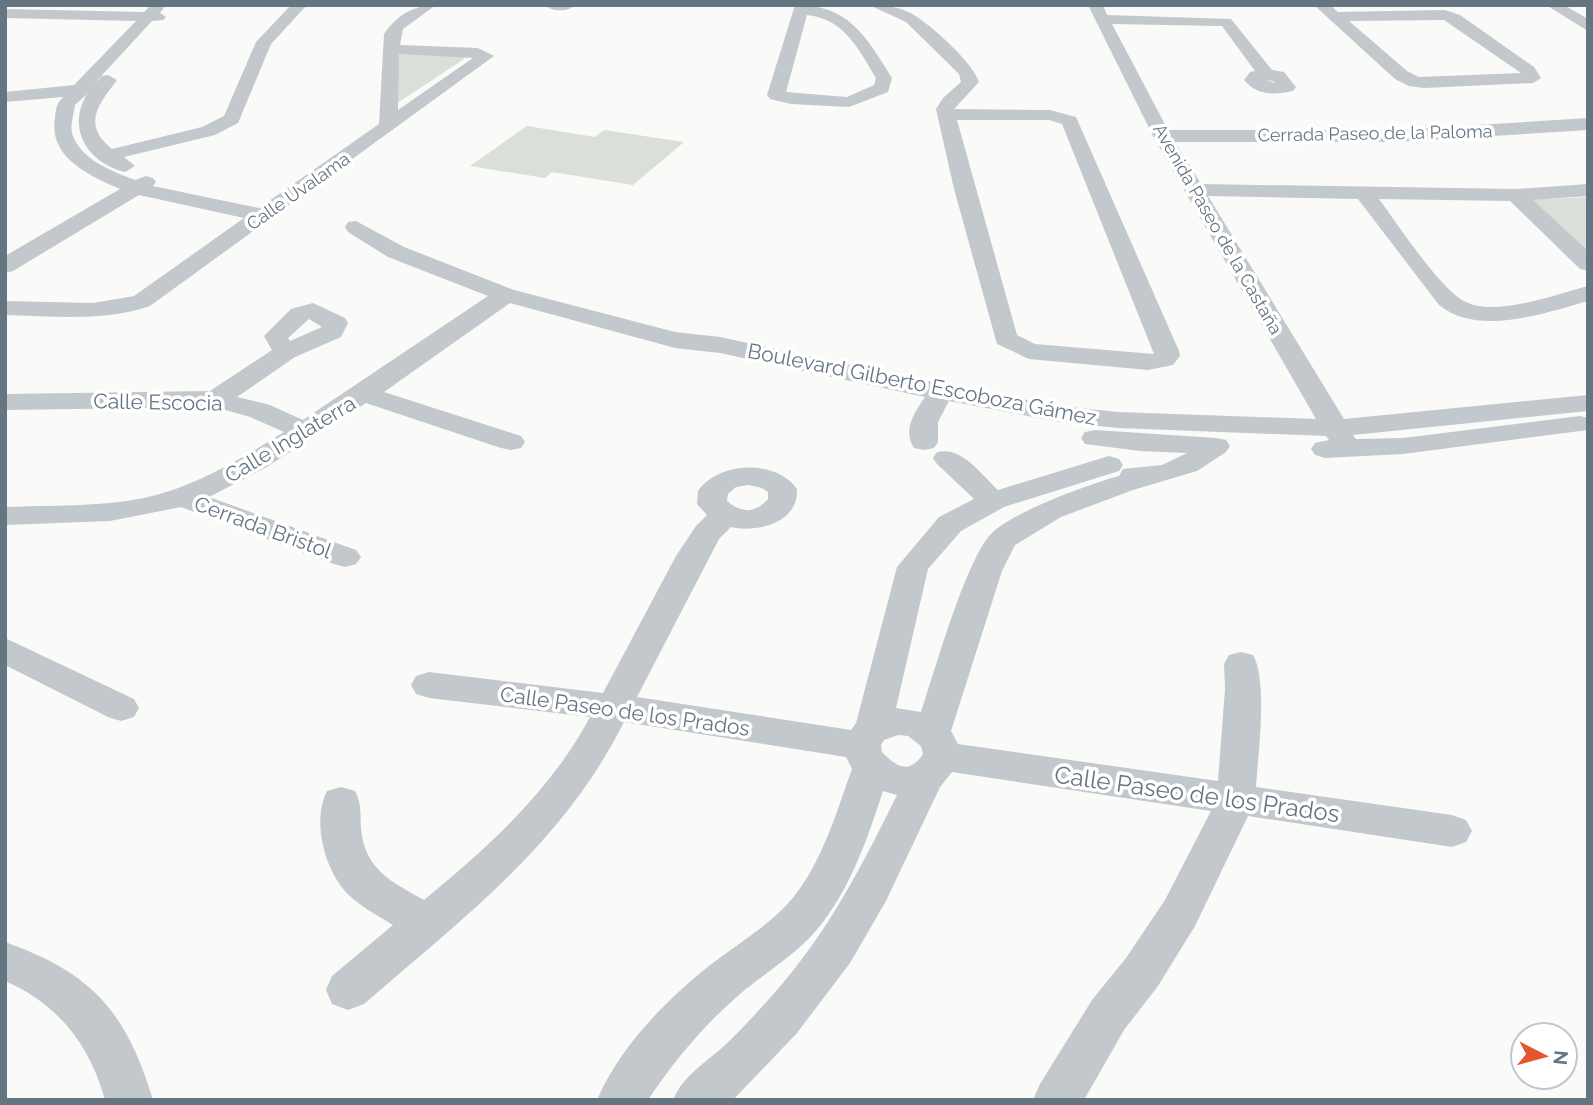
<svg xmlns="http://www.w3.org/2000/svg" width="1593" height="1105" font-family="Raleway,sans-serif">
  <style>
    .green { fill: #dadfd7 }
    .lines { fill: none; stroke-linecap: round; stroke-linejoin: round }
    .street { fill: #c3c8cc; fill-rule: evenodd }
    .labels { text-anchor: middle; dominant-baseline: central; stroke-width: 7; stroke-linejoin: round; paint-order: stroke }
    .far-street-label { font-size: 18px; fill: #657683; stroke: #fff }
    .street-label { font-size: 21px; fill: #657683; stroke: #fff }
    .near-street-label { font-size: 24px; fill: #657683; stroke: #fff }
  </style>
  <rect width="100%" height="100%" fill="#fafaf8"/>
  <path class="green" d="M399,54L463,57L464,59L396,104Z
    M527,126L595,137L604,130L684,142L633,185L552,172L545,178L470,166Z
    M1588,197V255L1527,200Z"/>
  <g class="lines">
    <path class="street" d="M151,5H166L160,13L166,17L163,20L152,21L93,85L102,76L108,75L117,80C99,104 81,124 112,149L202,127L224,116L256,42L291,5H307L271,44L238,123L215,135L124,157L135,166L125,172C88,163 66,129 87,94L75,105C74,113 70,126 72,133C80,160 112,171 135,180L146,176L153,178L156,182L153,186L259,208L379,124L384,34C397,15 414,5 436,5L403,29L400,45L478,48L494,56L150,306C103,322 55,316 5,315V301L93,303L134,296L244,218L139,195L13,271L5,273V256L120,189C88,175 48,157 55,117C56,108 57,103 63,97L5,102V92L74,85L136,21L5,18V9L144,12ZM399,54L473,58L398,110Z
      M545,5H575C569,12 551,12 545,5Z
      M795,5C849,5 865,35 892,78L888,92L849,107L791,104L770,99L767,95ZM807,15C844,19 858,48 876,78L874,85L847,97L786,92Z
      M869,5C886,5 903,7 917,17C935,29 973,63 979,82L954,109L1050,110L1076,117L1179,351L1180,356L1173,365L1148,370L1029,359L997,344L954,189L936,109L943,98L961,82L959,74L906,22ZM957,120H1049L1062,124L1154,354L1035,344L1017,335Z
      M1088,5H1103L1107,15L1231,19L1272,70L1284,72L1296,87L1293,91C1274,95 1258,96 1244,80L1250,72L1255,71L1222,26L1112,24L1168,130H1396L1588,118V130L1396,142H1175L1201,184L1516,189L1588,184V196L1533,200L1588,251V271L1580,269L1510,201L1379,199C1397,223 1441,291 1466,302C1496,317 1557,294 1588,286V301C1545,313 1478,337 1439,305L1358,199L1208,196L1344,419L1588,395V411L1353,435L1356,439L1403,438L1580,416L1588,418V430L1403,454L1325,458L1315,455L1311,449L1315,443L1329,440L1326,436L1118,428L1060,422L949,401L938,422V442L934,448L924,450L914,448C902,430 915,412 925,397L720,353L675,348L510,303L384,392L521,436L525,442L521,448L511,450L501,448L366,403L265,468L209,497L356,550L361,557L356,564L345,567L334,564L181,507L110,521L5,525V507C51,505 99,507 144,498C195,487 241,459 284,432L250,417L215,407L5,410V394L210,391L272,350L264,336L291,309L313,303L345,318L348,323L341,337L295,357L237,397L270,405L303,420L488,296L388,257L348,232L345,227L348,222L356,221L404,247L514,290L675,332L720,337L906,377L1060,406L1118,412L1316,419L1153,136ZM1265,80L1273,81L1275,83ZM309,319L322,327L290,341L288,338Z
      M1314,5H1330L1338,12L1445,10L1460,15L1534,67L1541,78L1533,83L1424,88L1409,86L1395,79ZM1444,20L1521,73L1419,77L1407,71L1349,21Z
      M1546,5H1564L1588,19V31Z
      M1095,430L1216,438L1226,440L1230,446L1226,452L1197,471L1133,490L1061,517L1015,545L1002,571L951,731L958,744L1218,781L1225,689L1224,664L1229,655L1241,652L1253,655C1268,680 1258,756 1256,787L1452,815L1466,820L1472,831L1466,842L1452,847L1248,816L1195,926L1158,986L1124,1030L1084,1100H1033L1040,1084L1092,1000L1126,958L1165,900L1211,811L952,772L940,787L886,901L850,963L797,1033L733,1100H673C683,1076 705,1063 724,1046C745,1026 764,1005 783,983C831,926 864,862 897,795L883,791C868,837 852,884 823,922C801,952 767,971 739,995C704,1025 674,1061 648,1100H597C619,1048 665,1001 709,966C737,944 769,926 792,899C823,861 836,813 852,769L846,757L624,722C563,844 464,917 364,1004L348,1010L332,1004L326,990L332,976L393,925C377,915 357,905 344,890C324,865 312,821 327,791L341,787L355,791C362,804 360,815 361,829C365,870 392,882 424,900C488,847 550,792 590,717L429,698L416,694L411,685L416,676L429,672L603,693L676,556L696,526L707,515L697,504L698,491C719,461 776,459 797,489C799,523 757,533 731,527L719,539L637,697L851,730L856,723L897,567L939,517L974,499L937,464L933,458L937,452C962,446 981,474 998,490L1099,459L1109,456L1119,459L1123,465L1119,471L1004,507L961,531L928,569L896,708L921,712C934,674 966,558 992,533C1013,512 1089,484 1119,476L1123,469L1162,465L1187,453L1140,451L1085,444L1081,438L1085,432ZM748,485L762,488L768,492V499C755,514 741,513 727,501L728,494L736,487ZM898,735L908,736L921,746L923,754C910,774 897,768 882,752L881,745L884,740Z
      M5,638L134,699L139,708L134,717L121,721L108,717L5,665Z
      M5,942C92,973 126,1011 153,1100H105C90,1045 58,1004 5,981Z"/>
  </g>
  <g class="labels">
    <g class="far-street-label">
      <text transform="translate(1375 133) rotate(-1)">Cerrada Paseo de la Paloma</text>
      <text transform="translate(298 191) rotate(-35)">Calle Uvalama</text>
      <text transform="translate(1218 229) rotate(60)">Avenida Paseo de la Castaña</text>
    </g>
    <g class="street-label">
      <text transform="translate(922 384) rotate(11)">Boulevard Gilberto Escoboza Gámez</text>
      <text transform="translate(158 402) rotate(1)">Calle Escocia</text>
      <text transform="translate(290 439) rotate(-31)">Calle Inglaterra</text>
      <text transform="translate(263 527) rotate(20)">Cerrada Bristol</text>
      <text transform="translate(625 711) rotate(8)">Calle Paseo de los Prados</text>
    </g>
    <g class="near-street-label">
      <text transform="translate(1197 794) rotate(8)">Calle Paseo de los Prados</text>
    </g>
  </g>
  <rect width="1593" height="1105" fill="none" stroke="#657683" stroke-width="14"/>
  <g transform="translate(1544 1056) rotate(96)"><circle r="33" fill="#ffffff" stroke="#c1c8cd" stroke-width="2"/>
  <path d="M0-5L12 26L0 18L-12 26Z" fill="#e4572e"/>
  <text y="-10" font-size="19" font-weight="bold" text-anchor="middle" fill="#657683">N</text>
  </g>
</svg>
